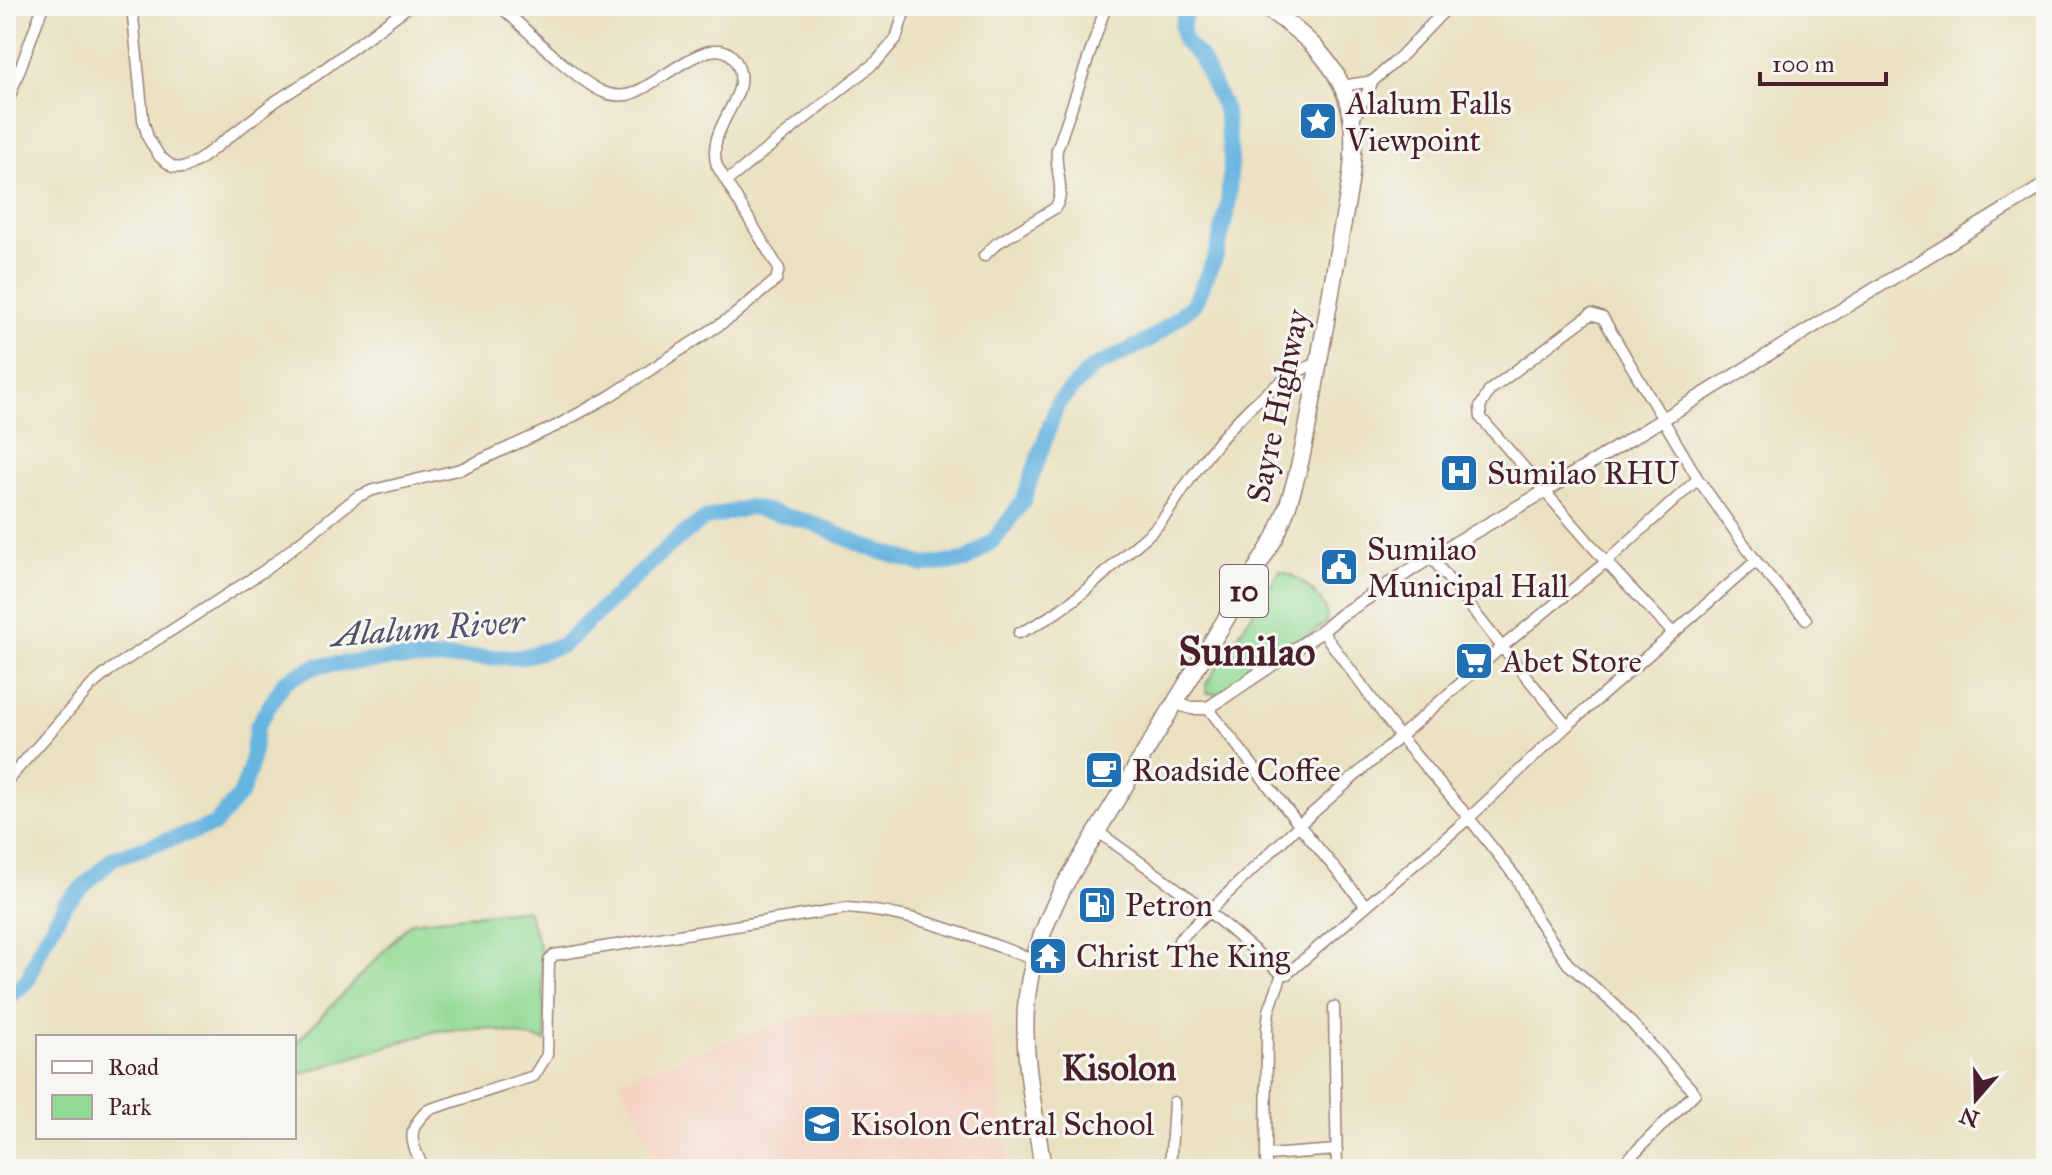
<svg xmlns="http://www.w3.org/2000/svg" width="2052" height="1175" font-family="'IM FELL Great Primer',serif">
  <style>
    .built { fill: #f5d2c2 }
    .green { fill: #93da94; stroke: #6e7c60; stroke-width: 2 }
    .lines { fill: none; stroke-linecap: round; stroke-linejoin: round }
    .river { stroke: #66b4e0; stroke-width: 16 }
    .minor-casing { stroke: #9a8076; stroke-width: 13 }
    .tertiary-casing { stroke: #9a8076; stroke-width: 15 }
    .trunk-casing { stroke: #9a8076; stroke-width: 19 }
    .minor { stroke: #fff; stroke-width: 10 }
    .tertiary { stroke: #fff; stroke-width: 12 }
    .trunk { stroke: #fff; stroke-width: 16 }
    .labels { text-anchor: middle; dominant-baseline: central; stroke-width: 6; stroke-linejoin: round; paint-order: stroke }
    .shield { fill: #f6f6f2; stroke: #7e6067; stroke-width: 2 }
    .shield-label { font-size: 30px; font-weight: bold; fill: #4a1f2b }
    .poi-label { font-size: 32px; fill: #4a1f2b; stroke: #f6f6f2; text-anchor: start }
    .street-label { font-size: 32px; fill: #4a1f2b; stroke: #f6f6f2 }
    .water-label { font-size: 34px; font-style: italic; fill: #54536a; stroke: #f6f6f2 }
    .quarter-label { font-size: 36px; font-weight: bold; fill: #4a1f2b; stroke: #f6f6f2 }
    .district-label { font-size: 40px; font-weight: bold; fill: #4a1f2b; stroke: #f6f6f2 }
  </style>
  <rect width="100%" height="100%" fill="#f6f6f2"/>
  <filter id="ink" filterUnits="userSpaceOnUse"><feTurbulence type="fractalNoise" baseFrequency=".0125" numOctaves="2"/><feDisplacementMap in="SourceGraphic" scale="16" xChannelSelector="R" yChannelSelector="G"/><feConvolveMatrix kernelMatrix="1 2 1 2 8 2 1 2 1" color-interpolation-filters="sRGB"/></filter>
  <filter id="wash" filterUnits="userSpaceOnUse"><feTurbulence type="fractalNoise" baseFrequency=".006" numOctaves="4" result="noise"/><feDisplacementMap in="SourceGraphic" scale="32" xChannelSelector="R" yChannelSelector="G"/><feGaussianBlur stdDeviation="1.8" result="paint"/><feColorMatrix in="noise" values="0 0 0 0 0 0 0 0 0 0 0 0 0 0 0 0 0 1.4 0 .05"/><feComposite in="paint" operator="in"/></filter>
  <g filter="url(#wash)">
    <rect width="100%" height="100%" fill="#eae1c0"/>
    <path class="built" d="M989,1011L1009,1169H660L620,1079L800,1016Z"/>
    <path class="green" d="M1280,571C1295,574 1320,594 1326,610C1327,613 1326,619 1326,623L1218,694L1207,693L1206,684Z
      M527,909L541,952L546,1041L486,1028L436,1031L294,1076V1045L411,922Z"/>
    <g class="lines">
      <path class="river" d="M6,1000L28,980L38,952L65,904L113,858L214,825L241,794L250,769L257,726L285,681L316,666L392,659L522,657L563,645L671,544L704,519L749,507L810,522L864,546L924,565L966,561L995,539L1023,501L1058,403L1092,368L1150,340L1194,304L1216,256L1228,207L1231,159L1225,110L1200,57L1184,41L1182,26L1187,6"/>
    </g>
  </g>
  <g filter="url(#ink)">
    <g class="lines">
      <defs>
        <path id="minor" d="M132,6L143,119L148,138L160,157L173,167L184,168L199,160L276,101L315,76L409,6
          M1342,86L1373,81L1398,59L1449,6
          M6,107L43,6
          M1353,121L1373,81
          M727,181L877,61L896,39L906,6
          M984,256L996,244L1055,208C1067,191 1054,170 1057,150L1106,6
          M1698,479L1606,562L1502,647L1567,726L1756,561
          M1322,631L1400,737L1469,818L1366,906
          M1019,633C1056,617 1088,590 1117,562C1130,549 1146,539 1158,525C1171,510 1181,491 1193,475C1221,435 1271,377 1319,363
          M1673,633L1606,562L1481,418L1480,407L1490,390L1591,314L1603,318L1698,479L1756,561L1806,619
          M1567,726L1469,818L1517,879L1534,914L1568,964L1615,1005L1695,1093L1618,1169
          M6,782L91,686L110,670L265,570L357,497L373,490L461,469L556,426L610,396L733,316L776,280L779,269L717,166C705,128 749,99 739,69C722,16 656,91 626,95C618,96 610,95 603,92C574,79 525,28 500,6
          M1097,831L1208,911L1282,974H1287L1366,906L1299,825L1208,708
          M1179,940L1299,825L1502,647L1431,557
          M1334,1007L1337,1169
          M1267,1155L1337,1150
          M424,1169C412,1144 404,1131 428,1110L534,1076L547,1055L549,961L554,955L847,908C914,912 971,937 1033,959
          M1170,1169L1174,1102
          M1266,1169L1267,1028L1269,1011L1282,974"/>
        <path id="tertiary" d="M1176,703L1191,708H1208L1322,631L1341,615L1431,557L1544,492L2046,184"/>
        <path id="trunk" d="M1043,1169C1026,1054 1006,995 1064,886L1275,538C1298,487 1307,433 1316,378C1323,336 1331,294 1338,251C1345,205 1361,152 1349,106C1337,60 1301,31 1263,6"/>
      </defs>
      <use href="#minor" class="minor-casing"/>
      <use href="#tertiary" class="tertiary-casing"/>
      <use href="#trunk" class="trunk-casing"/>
      <use href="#minor" class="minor"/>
      <use href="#tertiary" class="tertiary"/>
      <use href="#trunk" class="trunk"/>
    </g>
  </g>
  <defs>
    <symbol id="sight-square" viewBox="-11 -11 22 22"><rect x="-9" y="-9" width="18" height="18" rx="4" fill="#1f6fb2" stroke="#f6f6f2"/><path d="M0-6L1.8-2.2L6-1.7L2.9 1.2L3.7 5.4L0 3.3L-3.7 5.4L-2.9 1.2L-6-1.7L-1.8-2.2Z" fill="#fff"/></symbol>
    <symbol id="hospital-square" viewBox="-11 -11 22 22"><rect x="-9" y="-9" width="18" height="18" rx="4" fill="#1f6fb2" stroke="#f6f6f2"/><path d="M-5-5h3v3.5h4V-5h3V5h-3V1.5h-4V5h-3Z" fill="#fff"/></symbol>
    <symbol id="civic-square" viewBox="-11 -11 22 22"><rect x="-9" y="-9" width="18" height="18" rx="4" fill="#1f6fb2" stroke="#f6f6f2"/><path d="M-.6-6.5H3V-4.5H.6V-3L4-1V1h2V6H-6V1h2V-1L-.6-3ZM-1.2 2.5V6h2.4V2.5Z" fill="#fff"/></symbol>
    <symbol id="supermarket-square" viewBox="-11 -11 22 22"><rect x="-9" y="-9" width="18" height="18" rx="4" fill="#1f6fb2" stroke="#f6f6f2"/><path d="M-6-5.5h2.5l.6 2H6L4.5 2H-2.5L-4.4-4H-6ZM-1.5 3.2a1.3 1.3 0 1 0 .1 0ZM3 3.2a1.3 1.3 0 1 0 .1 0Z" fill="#fff"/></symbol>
    <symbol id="cafe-square" viewBox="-11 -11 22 22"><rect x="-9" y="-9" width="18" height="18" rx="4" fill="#1f6fb2" stroke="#f6f6f2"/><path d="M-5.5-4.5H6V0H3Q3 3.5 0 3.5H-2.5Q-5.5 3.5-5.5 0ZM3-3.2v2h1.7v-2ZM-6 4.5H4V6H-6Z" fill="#fff"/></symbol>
    <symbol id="fuel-square" viewBox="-11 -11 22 22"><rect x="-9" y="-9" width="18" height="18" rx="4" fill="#1f6fb2" stroke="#f6f6f2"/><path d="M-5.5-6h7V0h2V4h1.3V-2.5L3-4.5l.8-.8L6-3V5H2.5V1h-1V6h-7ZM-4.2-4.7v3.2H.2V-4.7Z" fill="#fff"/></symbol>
    <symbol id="temple-square" viewBox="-11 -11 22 22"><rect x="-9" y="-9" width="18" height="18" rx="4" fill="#1f6fb2" stroke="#f6f6f2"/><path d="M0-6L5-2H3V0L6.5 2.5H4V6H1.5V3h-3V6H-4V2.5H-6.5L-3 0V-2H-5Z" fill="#fff"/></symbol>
    <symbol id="school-square" viewBox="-11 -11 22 22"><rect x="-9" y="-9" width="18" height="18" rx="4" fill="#1f6fb2" stroke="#f6f6f2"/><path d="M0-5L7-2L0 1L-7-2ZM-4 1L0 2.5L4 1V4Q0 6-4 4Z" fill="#fff"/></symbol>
  </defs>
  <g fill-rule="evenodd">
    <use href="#sight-square" x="1296" y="99" width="44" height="44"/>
    <use href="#hospital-square" x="1437" y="451" width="44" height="44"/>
    <use href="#civic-square" x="1317" y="545" width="44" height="44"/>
    <use href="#supermarket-square" x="1452" y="639" width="44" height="44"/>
    <use href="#cafe-square" x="1082" y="748" width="44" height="44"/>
    <use href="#fuel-square" x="1075" y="883" width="44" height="44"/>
    <use href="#temple-square" x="1026" y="934" width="44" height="44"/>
    <use href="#school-square" x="800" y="1102" width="44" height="44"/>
  </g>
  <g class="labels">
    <rect class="shield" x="1220" y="565" width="48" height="52" rx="6"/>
    <g class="shield-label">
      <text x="1244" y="591">10</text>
    </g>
    <g class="poi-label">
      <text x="1346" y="103">Alalum Falls<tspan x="1346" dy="37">Viewpoint</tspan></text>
      <text x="1487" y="473">Sumilao RHU</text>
      <text x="1367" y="549">Sumilao<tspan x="1367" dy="37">Municipal Hall</tspan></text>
      <text x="1502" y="661">Abet Store</text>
      <text x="1132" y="770">Roadside Coffee</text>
      <text x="1125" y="905">Petron</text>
      <text x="1076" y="956">Christ The King</text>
      <text x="850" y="1124">Kisolon Central School</text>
    </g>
    <g class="street-label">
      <text transform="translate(1278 406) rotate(-78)">Sayre Highway</text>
    </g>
    <g class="water-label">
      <text transform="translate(428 628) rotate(-4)">Alalum River</text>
    </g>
    <g class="quarter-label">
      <text x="1119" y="1068">Kisolon</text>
    </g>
    <g class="district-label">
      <text x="1247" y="651">Sumilao</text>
    </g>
  </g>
  <rect width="2052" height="1175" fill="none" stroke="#f6f6f2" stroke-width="32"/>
  <rect x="36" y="1035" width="260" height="104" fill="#f6f6f2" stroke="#b1a0a2" stroke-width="2"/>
  <rect x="52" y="1061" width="40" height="12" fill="#ffffff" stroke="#b1a0a2" stroke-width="2"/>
  <text x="108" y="1075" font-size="24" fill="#4a1f2b">Road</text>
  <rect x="52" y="1095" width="40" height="24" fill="#93da94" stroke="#b1a0a2" stroke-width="2"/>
  <text x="108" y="1115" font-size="24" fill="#4a1f2b">Park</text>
  <g transform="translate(1976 1099) rotate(200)" stroke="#f6f6f2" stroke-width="6" paint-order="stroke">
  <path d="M0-6L14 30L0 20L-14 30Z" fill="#4a1f2b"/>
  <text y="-12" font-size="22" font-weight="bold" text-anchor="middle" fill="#4a1f2b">N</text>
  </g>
  <path d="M1760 72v12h126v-12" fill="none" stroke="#4a1f2b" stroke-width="4"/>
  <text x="1772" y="72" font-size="24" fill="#4a1f2b" stroke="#f6f6f2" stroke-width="6" paint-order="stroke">100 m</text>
</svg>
